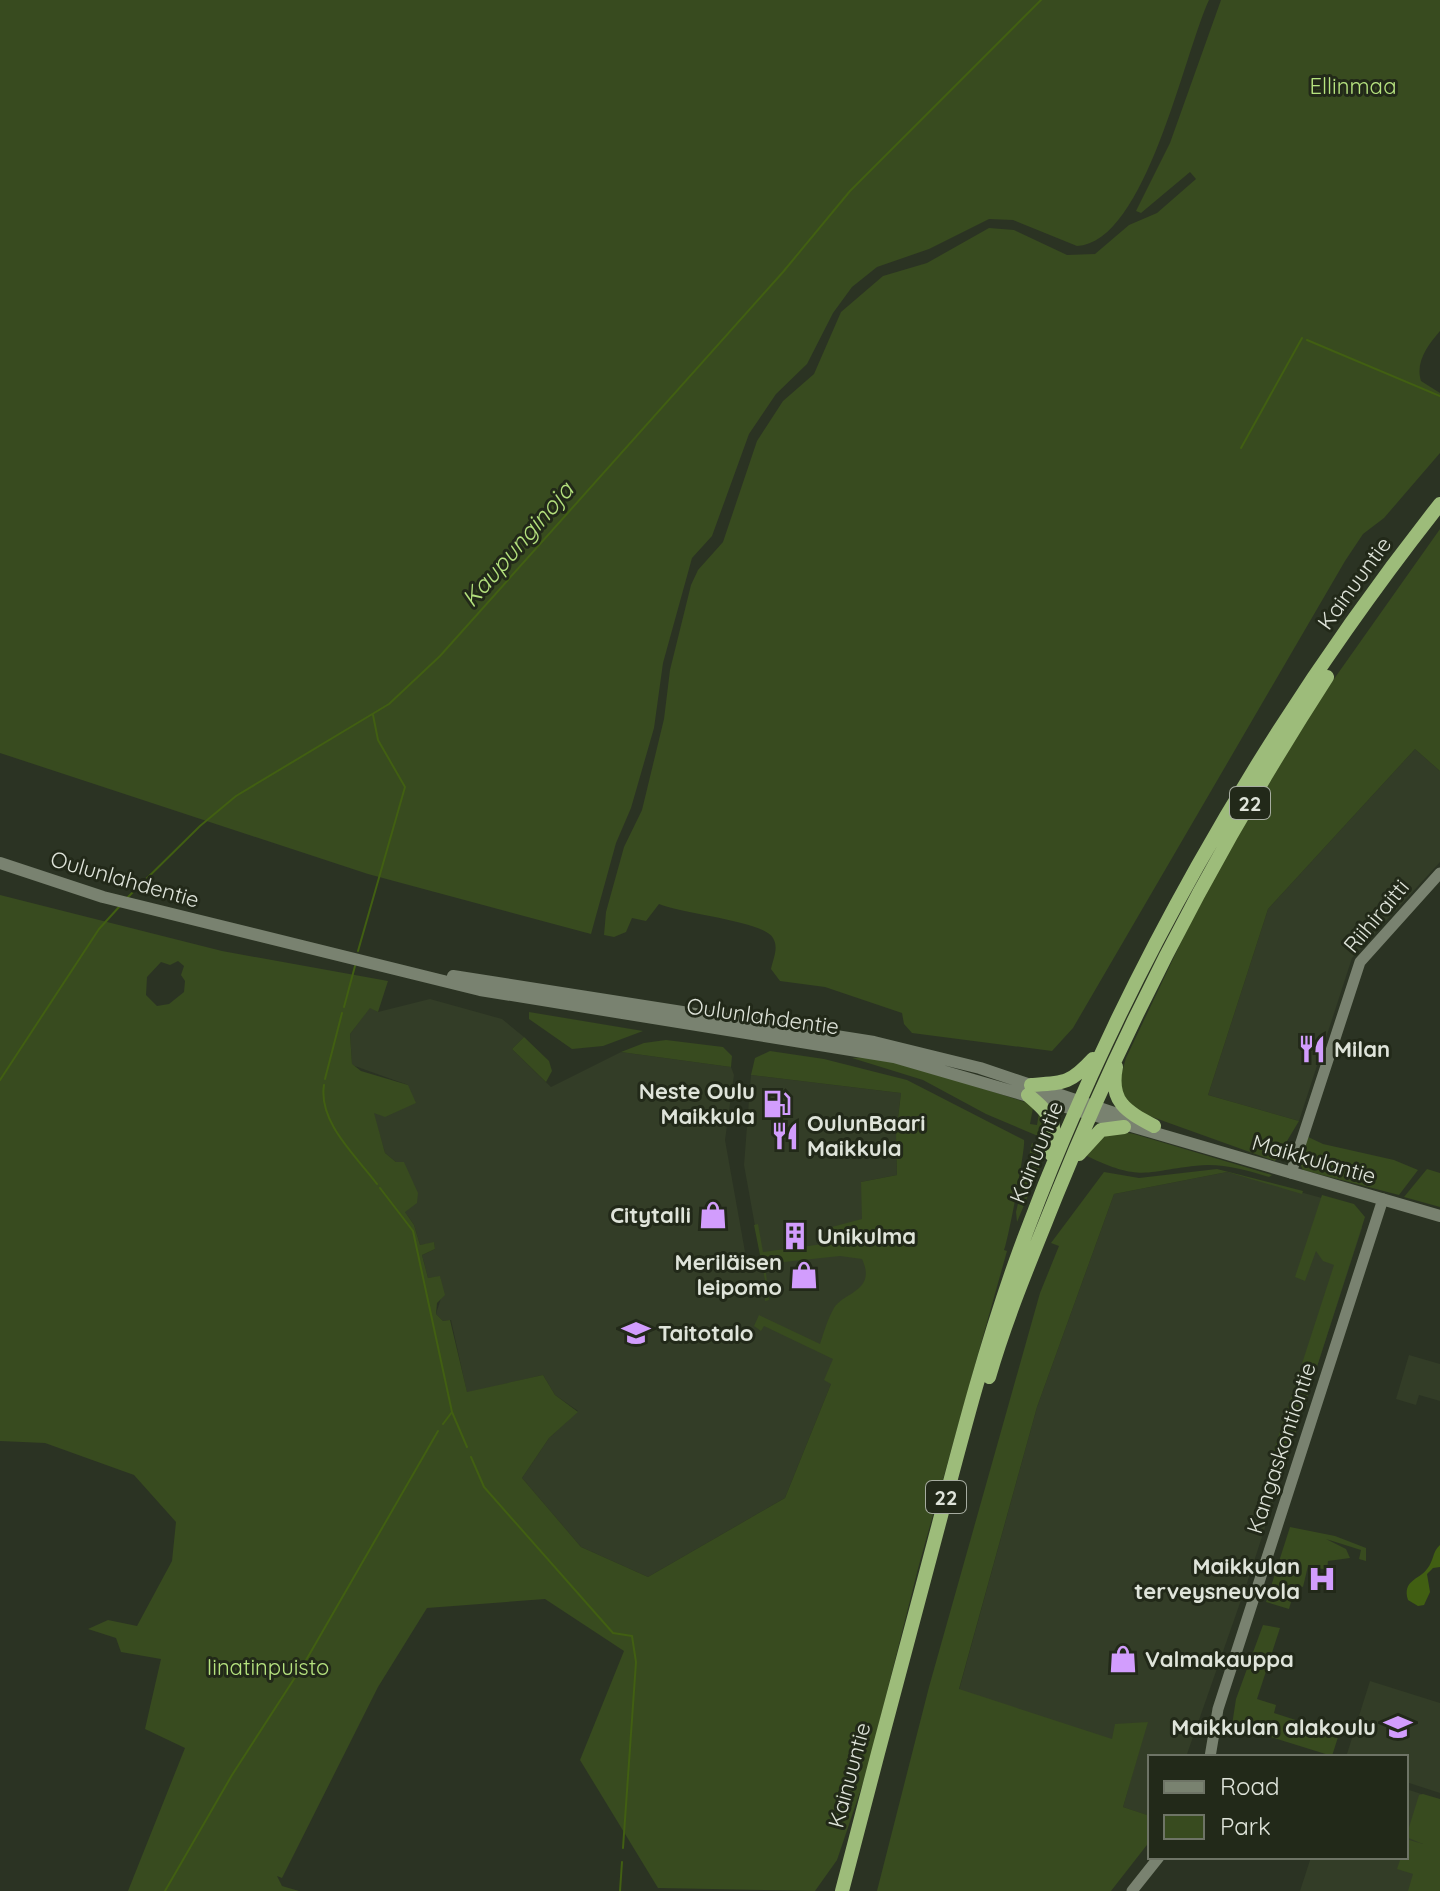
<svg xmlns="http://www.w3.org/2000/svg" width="1440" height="1891" font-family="Quicksand,sans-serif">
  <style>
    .built { fill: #333d27 }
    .green { fill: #384b1f; fill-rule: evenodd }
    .water { fill: #415f12 }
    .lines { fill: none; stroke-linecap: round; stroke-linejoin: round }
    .stream { stroke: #415f12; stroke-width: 2 }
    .tertiary { stroke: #798270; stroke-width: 11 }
    .secondary { stroke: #798270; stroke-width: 12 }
    .trunk { stroke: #9dbc7a; stroke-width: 14 }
    .labels { text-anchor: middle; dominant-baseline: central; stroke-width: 6; stroke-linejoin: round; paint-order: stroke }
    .shield { fill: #222919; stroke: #a6aca0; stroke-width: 2 }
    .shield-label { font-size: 20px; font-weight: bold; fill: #dfe4da }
    .park-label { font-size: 22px; fill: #b6e37f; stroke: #222919 }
    .street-label { font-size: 22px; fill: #dfe4da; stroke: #222919 }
    .poi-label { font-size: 22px; font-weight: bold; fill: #dfe4da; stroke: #222919; text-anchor: start }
    .water-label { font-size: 24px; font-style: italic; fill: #b4e17d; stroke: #222919 }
  </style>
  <rect width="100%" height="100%" fill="#2b3323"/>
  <path class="built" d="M1415,749L1440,771V862L1352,958L1299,1121L1208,1095L1268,909Z
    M430,999L502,1019L524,1037L512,1049L551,1087L621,1052L731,1067L734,1075L725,1140L747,1263L761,1259L744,1165L751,1075L901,1093L896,1135L897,1175L861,1182L873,1280L785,1498L648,1577L581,1547L522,1478L549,1438L578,1411L555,1395L543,1375L467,1393L451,1320L443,1321L436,1314L442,1295L440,1277L428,1278L422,1255L435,1249L434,1243L420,1245L414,1225L405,1212L396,1162L385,1153L373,1113L408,1085L352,1065L350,1034L370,1007L378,1012Z
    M1227,1172L1351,1206L1362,1228L1247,1583L1186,1757H1150L1149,1816L1123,1807L1147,1722L1130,1726L1112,1740L959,1690L1037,1407L1114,1194Z
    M1409,1355L1440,1364V1401L1419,1395L1416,1405L1396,1399Z
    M1370,1681L1440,1703V1793L1406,1782V1757H1346Z
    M1406,1789L1440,1800L1411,1891H1300L1311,1857H1406Z"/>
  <path class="green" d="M0,0H1209C1184,53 1146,243 1077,246L1013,220L989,219L929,249L877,267L852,287L833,313L807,364L776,394L749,434L712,536L692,558L663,663L654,728L631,808L616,843L591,934L368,874L0,753Z
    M1221,0H1440V331C1428,345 1415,362 1421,381L1440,393V453L1384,518L1363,534L1345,561L1073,1028L1052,1051L912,1033L904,1024L902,1013L825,987L780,981L771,969C773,959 779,948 773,938C764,921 682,914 659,904L646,921L632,918L626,932L614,937L604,935L606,912L624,847L642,810L664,719L670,670L691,585L698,570L723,542L757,441L783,401L814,374L841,312L883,276L927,263L989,228L1014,230L1067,255L1095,254L1129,225L1157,213L1196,179L1190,172L1141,213L1136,211L1170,143Z
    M1440,529V771L1415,749L1268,909L1208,1095L1299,1121L1275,1161L1130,1109L1119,1083L1126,1058L1212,877L1305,720Z
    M0,895L222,951L388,981L378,1012L370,1008L350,1034L352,1064L361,1071L408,1085L416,1103L385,1117L374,1113L385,1153L396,1162H404L418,1193L417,1203L405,1212L414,1225L420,1245L434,1242L435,1249L422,1255L428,1278L440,1276L445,1295L437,1303L436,1314L443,1321L450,1320L467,1392L543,1375L555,1395L578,1412L549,1438L522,1478L581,1547L648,1577L785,1498L831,1384L824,1380L833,1359L764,1326L761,1331L754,1326L759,1315L820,1344C824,1332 828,1318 834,1308C844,1292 877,1291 862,1259L840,1256L765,1264L769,1300L765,1301V1280L754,1225L758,1224L763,1252L831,1243L828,1228L862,1219L861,1182L897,1175L896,1135L901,1093L751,1075L755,1058L770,1051L824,1059L907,1080L1024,1140C1026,1146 1008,1241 1004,1250L1007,1251L919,1565L867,1771L837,1860L815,1891L658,1888L580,1760L624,1651L545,1599L427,1608L378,1687L282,1878L277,1876L282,1886L299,1891H128L185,1748L145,1729L161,1659L121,1652L116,1638L88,1629L108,1620L137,1626L172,1561L176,1522L134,1475L45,1443L0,1441ZM178,961L184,966L181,975L185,981L184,992L169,1004L157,1006L146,995L147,977L161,962L170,965Z
    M529,1012L643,1031L603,1046L572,1049L529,1019Z
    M524,1037L549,1061L552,1071L546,1082L512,1049Z
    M666,1040L723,1047L732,1056L731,1067L621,1052L644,1043Z
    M866,1057L903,1063L1028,1103L1033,1108L1030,1124L1037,1125L1039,1113H1045V1139L986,1114L923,1080L852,1058Z
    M1118,1131L1134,1134L1272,1175L1269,1177C1249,1171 1229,1165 1208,1165C1149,1168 1146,1185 1087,1156L1096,1140Z
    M1306,1136L1323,1144L1394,1160L1418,1170L1399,1195L1303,1170L1299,1162Z
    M1032,1143L1043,1148V1152L1047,1150L1017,1222L1016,1212Z
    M1217,1169L1303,1191L1302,1194L1227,1172L1114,1194L1037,1407L959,1689L1112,1739L1115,1724L1148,1722L1123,1807L1150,1816V1841L1111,1891H877L929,1687L1040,1293L1059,1246L1051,1243L1104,1172L1139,1178Z
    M1427,1169L1440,1173V1207L1404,1197Z
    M1322,1195L1354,1204L1365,1217L1286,1463L1272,1456L1334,1265L1323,1261L1316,1251L1305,1281L1295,1277Z
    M1290,1527L1335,1536L1366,1548V1561L1359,1559L1361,1550L1326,1539L1346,1549L1350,1558L1328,1561L1327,1570L1308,1566L1303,1587L1296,1585L1289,1609L1266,1602Z
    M1263,1625L1280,1628L1257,1699L1276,1705L1274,1713L1339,1734L1332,1756L1232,1725L1236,1699Z
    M1423,1794L1440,1799V1891H1408L1413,1874L1397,1869L1401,1857H1406V1839L1423,1844L1406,1837L1419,1795Z"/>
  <path class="water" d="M1440,1545V1567L1433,1568L1427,1574L1430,1592L1424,1605L1418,1606L1408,1600C1402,1580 1419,1580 1427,1569C1434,1561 1432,1552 1440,1545Z"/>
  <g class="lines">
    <path class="stream" d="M1307,340L1440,396
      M1241,448L1302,338
      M126,899L200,826L236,796L389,704L440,656L783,272L850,191L1041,0
      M358,951L405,787L378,740L373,715
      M344,1007L355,966
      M325,1079L342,1013
      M0,1080L99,929L119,907
      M324,1085C318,1122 356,1156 377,1184
      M380,1188L413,1231L452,1412L443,1424
      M452,1412L467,1447
      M471,1457L484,1487L613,1633L632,1636L636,1662L623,1848
      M165,1891L232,1775L305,1662L438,1431
      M620,1891L622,1862"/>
    <path class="tertiary" d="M1291,1173L1360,962L1440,873
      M1210,1757L1218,1709L1383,1199
      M1132,1891L1159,1857"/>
    <path class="secondary" d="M0,863L103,897L480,990L894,1057L1440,1216
      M453,976L874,1042L980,1068L1138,1121"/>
    <path class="trunk" d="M1116,1067C1109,1102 1126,1111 1154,1126
      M1031,1085C1064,1083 1070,1084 1093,1059
      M1028,1095C1052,1115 1058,1123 1051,1154
      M1079,1154L1101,1130L1124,1127
      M989,1377C1007,1315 1033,1254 1057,1194C1130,1014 1221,841 1327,677
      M842,1891C870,1782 899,1674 928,1565C955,1464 980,1362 1015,1263C1113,991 1261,731 1440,504"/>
  </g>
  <defs>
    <symbol id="restaurant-bare" viewBox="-9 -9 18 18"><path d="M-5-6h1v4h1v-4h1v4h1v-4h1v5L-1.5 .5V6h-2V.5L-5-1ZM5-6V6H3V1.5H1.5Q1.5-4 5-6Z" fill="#d29dfd" stroke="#222919" stroke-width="2.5" paint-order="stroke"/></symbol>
    <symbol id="fuel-bare" viewBox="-9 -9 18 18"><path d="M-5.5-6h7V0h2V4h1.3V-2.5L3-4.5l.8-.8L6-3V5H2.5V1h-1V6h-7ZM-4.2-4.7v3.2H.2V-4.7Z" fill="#d29dfd" stroke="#222919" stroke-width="2.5" paint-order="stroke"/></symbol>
    <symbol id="shop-bare" viewBox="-9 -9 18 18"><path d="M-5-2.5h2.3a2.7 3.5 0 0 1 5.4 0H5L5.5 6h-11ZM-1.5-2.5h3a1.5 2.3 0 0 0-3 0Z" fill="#d29dfd" stroke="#222919" stroke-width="2.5" paint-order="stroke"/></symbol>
    <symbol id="building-bare" viewBox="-9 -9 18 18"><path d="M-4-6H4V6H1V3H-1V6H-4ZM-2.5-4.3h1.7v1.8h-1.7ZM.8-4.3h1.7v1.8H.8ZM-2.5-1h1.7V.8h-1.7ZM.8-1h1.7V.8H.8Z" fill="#d29dfd" stroke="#222919" stroke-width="2.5" paint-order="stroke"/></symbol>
    <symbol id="school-bare" viewBox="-9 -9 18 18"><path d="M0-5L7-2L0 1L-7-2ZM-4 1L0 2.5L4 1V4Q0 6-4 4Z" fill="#d29dfd" stroke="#222919" stroke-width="2.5" paint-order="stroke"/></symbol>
    <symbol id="hospital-bare" viewBox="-9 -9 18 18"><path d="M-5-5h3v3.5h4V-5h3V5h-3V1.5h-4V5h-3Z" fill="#d29dfd" stroke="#222919" stroke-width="2.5" paint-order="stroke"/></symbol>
  </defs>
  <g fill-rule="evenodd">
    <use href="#restaurant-bare" x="1292" y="1029" width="40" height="40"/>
    <use href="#fuel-bare" x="757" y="1084" width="40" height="40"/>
    <use href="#restaurant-bare" x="765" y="1116" width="40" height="40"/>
    <use href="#shop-bare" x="693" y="1195" width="40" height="40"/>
    <use href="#building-bare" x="775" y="1216" width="40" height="40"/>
    <use href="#shop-bare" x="784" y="1255" width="40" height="40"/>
    <use href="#school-bare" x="616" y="1313" width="40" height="40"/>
    <use href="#hospital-bare" x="1302" y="1559" width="40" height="40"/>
    <use href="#shop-bare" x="1103" y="1639" width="40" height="40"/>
    <use href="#school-bare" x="1378" y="1707" width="40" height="40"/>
  </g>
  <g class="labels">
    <g class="shield">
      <rect x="1230" y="787" width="40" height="32" rx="6"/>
      <rect x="926" y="1481" width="40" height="32" rx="6"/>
    </g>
    <g class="shield-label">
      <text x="1250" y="803">22</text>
      <text x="946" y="1497">22</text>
    </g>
    <g class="park-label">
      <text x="1353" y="86">Ellinmaa</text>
      <text x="268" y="1667">Iinatinpuisto</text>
    </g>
    <g class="street-label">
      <text transform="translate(1354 583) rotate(-54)">Kainuuntie</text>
      <text transform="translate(125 879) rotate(16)">Oulunlahdentie</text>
      <text transform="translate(1376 916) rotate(-50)">Riihiraitti</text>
      <text transform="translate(763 1016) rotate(8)">Oulunlahdentie</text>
      <text transform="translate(1036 1152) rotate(-68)">Kainuuntie</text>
      <text transform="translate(1314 1159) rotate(16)">Maikkulantie</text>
      <text transform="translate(1281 1448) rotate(-72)">Kangaskontiontie</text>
      <text transform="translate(849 1775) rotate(-75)">Kainuuntie</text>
    </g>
    <g class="poi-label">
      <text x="1334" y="1049">Milan</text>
      <text x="755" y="1091" text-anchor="end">Neste Oulu<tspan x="755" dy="25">Maikkula</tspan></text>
      <text x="807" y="1123">OulunBaari<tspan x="807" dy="25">Maikkula</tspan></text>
      <text x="691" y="1215" text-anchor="end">Citytalli</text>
      <text x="817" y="1236">Unikulma</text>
      <text x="782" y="1262" text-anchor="end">Meriläisen<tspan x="782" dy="25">leipomo</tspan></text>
      <text x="658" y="1333">Taitotalo</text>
      <text x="1300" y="1566" text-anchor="end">Maikkulan<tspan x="1300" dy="25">terveysneuvola</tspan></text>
      <text x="1145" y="1659">Valmakauppa</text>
      <text x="1376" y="1727" text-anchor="end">Maikkulan alakoulu</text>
    </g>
    <g class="water-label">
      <text transform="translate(517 544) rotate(-49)">Kaupunginoja</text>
    </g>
  </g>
  <rect x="1148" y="1755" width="260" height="104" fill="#222919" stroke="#6e7466" stroke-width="2"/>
  <rect x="1164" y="1781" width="40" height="12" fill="#798270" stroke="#6e7466" stroke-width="2"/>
  <text x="1220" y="1795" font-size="24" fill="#dfe4da">Road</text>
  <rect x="1164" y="1815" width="40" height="24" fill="#384b1f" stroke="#6e7466" stroke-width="2"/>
  <text x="1220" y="1835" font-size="24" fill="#dfe4da">Park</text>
</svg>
